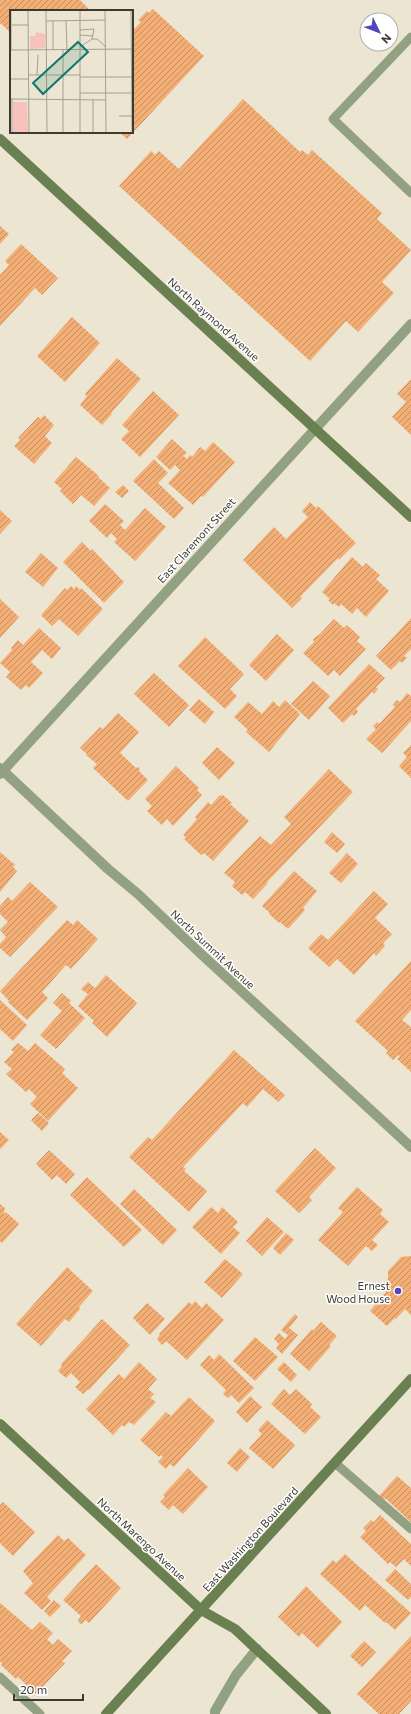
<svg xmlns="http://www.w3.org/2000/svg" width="411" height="1714" font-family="Commissioner,sans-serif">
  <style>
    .building { fill: url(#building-hatch) }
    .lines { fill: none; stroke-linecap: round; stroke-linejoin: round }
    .lane { stroke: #92a181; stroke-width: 9 }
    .street { stroke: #92a181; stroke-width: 10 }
    .secondary { stroke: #6a8050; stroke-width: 10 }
    .poi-dot { fill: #5345bc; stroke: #fff; stroke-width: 1.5 }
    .labels { text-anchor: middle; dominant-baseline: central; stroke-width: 3; stroke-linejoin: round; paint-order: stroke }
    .street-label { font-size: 11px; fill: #3c3a32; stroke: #fff }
    .poi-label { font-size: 11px; fill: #3c3a32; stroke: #fff; text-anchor: end }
    .inset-road { fill: none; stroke: #a5a191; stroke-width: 1 }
    .view { fill: #0f766e; fill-opacity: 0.15; stroke: #0f766e; stroke-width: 2 }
    .inset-edge { fill: none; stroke: #3c3a32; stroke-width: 2 }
  </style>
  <defs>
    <pattern id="building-hatch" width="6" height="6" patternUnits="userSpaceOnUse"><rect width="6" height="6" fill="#f3ae75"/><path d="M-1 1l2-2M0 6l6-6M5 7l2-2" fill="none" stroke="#c68f61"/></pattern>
  </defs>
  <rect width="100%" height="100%" fill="#ebe5d1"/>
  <path class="building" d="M0,0H80L91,11H11V33L0,23Z
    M153,9L204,56L127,139L119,132H132V27L134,29L141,22L138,20L147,11L149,13Z
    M243,99L300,152L302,150L308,155L312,150L382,213L377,219L411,250L382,282L394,293L358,332L346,321L310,361L119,186L151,151L155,155L159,151L179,169Z
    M0,226L9,234L0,244Z
    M21,244L58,278L42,295L35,288L0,326V275L9,265L5,261Z
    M72,317L100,343L65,382L37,356Z
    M117,358L141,379L111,413L112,414L102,425L80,405L87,396L85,394Z
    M411,379V435L392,417L406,402L397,394Z
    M153,391L179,415L140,457L121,439L129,431L122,425Z
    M44,415L54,425L45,436L52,443L34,464L14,446L20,440L18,438L38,417L41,419Z
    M172,439L187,453L183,456L187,459L190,455L192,457L200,447L205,451L213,442L235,462L203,497L201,496L193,505L168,483L180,470L175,465L170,470L156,457Z
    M76,457L99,476L98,477L110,488L94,506L81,495L73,504L60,491L62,489L54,482Z
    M154,459L168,473L158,483L184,508L174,519L133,481Z
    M123,485L129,491L122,498L115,492Z
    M310,502L316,508L318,506L356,543L339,560L338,558L300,597L302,598L292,608L243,560L274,527L286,539L308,517L302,511Z
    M105,504L124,521L120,525L125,530L145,508L166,527L135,561L114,542L117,539L111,533L107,538L89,521Z
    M0,510L12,521L0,534Z
    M82,542L91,551L92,549L124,582L104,603L63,562Z
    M41,553L58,568L43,587L25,572Z
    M352,557L363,567L366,563L380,575L376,579L389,591L366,617L357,608L352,614L341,604L339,607L334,603L333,605L328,600L330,599L322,592Z
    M71,586L74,589L76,586L80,590L81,588L103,609L78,636L59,619L52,626L41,615L65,588L67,590Z
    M0,599L19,617L0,638Z
    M411,618V649L404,656L407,658L402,663L400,661L391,670L376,656Z
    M334,619L344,628L347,625L360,637L357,641L366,649L340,676L334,670L328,676L303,653L314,642L313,639L317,636L320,634Z
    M39,628L61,648L52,659L42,650L31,662L43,673L29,688L26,685L21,690L6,677L10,672L0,663L12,650L11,648L18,640L23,645Z
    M277,634L294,650L266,681L249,665Z
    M205,637L244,674L230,689L237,696L225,709L178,666Z
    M369,664L385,678L376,687L378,689L374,694L372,692L356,709L358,712L354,716L352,714L343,723L328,708Z
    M154,673L189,705L169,727L134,694Z
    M313,681L330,696L309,720L291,704Z
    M407,693L411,696V721L382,753L366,739L376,729L373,726L377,722L379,724L395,707L393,705L397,700L400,702Z
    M199,699L214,712L205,724L189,710Z
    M285,700L300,714L269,752L246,732L248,730L234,717L248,702L262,714L273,701L279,707Z
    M118,713L139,732L120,753L136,768L138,767L140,769L139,771L148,780L128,801L93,768L97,764L86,755L87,754L80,748L100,727L103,729Z
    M411,745V778L399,766L407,757L403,753Z
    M217,747L235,763L219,780L202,763Z
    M176,766L199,788L197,790L202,795L173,826L167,819L162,825L147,811L152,806L145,799Z
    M329,769L353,792L267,882L268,883L253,899L245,892L242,895L232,886L235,882L224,873L260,836L271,845L291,824L284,817Z
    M220,795L222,796L223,795L232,803L230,804L249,821L213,861L204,853L201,855L184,839L186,837L183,835L197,819L195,817L208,802L211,805Z
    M332,832L345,844L337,853L324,842Z
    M0,852L15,865L13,867L17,871L0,892Z
    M347,853L358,864L341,883L329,873Z
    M294,871L317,891L303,908L305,910L288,929L280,922L279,923L269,914L270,913L262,906Z
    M30,882L58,907L10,957L0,948V944L6,937L0,930L8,922L0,914V906L8,897L12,901Z
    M374,891L388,904L375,918L392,934L383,943L385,946L376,956L374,953L354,975L337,959L329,967L308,948L321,934L328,940Z
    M67,920L73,925L77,920L98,939L71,969L66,965L42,992L48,998L27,1020L8,1002L9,1001L0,991Z
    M411,961V1010L402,1020L411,1027V1072L397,1059L400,1056L398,1055L393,1060L386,1053L388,1051L355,1021Z
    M106,975L137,1003L107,1037L92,1023L94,1021L78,1006L88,994L81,989L88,982L95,988Z
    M62,993L71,1001L69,1003L85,1018L56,1049L40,1035L62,1011L53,1003Z
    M0,1000L27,1025L13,1041L0,1029Z
    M18,1043L28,1051L35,1043L65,1069L62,1073L78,1088L48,1121L30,1104L37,1097L29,1089L26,1092L6,1074L12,1069L4,1062L14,1052L11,1050Z
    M234,1050L285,1095L278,1102L263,1089L247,1107L243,1103L183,1167L186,1169L184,1171L207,1191L189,1212L129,1157L148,1137L152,1140Z
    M38,1113L49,1123L42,1131L31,1120Z
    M0,1132L9,1140L0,1149Z
    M315,1148L336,1168L309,1197L312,1200L299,1213L275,1191Z
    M49,1150L75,1174L66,1184L57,1175L52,1180L36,1164Z
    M87,1177L142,1230L124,1247L70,1195Z
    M357,1187L383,1210L380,1214L389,1222L372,1240L378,1245L372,1251L366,1246L348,1266L318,1240L343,1212L338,1208Z
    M134,1189L177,1230L163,1245L120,1204Z
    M0,1204L5,1208L4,1212L5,1214L6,1212L19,1224L2,1243L0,1241Z
    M211,1207L218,1213L222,1207L238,1222L233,1227L240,1233L221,1254L192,1227Z
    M267,1217L284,1232L262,1256L246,1241Z
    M286,1233L294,1240L280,1255L273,1248Z
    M411,1256V1315L405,1309L396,1319L395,1318L387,1326L370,1311L386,1292L384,1283L388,1279V1271L401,1257Z
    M225,1259L243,1274L222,1298L204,1282Z
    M67,1267L93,1291L79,1307L80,1309L69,1322L65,1319L41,1346L16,1324Z
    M195,1301L202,1308L206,1303L224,1320L187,1360L166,1341L162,1345L157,1339L160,1335L159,1334L189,1302L192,1305Z
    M147,1303L165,1319L150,1335L133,1318Z
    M295,1314L298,1317L289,1328L298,1335L282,1354L276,1348L279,1344L274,1339L279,1333L285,1339L288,1335L281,1330Z
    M102,1319L130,1345L89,1390L88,1389L83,1394L75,1387L80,1382L71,1373L66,1378L58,1371L62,1366L61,1364Z
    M321,1322L337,1336L329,1345L331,1346L309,1371L290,1354L312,1329L313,1331Z
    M255,1337L278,1357L255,1381L233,1361Z
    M219,1354L254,1388L239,1403L231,1395L228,1398L223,1394L226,1390L200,1365L209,1355L214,1360Z
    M139,1362L157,1379L148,1389L154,1394L150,1398L156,1402L134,1425L129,1422L124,1427L122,1425L113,1435L86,1409L119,1374L124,1379Z
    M284,1362L297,1375L291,1382L277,1369Z
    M284,1389L290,1395L296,1389L312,1404L310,1407L321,1417L305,1434L271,1404Z
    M250,1396L262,1407L247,1423L236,1412Z
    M189,1397L215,1421L174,1467L170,1464L166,1469L158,1462L163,1457L161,1455L159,1457L140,1440L166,1412L171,1416Z
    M267,1420L295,1445L273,1469L249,1448L262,1434L258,1430Z
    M240,1448L250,1457L237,1472L227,1463Z
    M188,1468L208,1487L183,1514L173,1505L169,1510L160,1502L165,1497L163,1495Z
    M397,1476L411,1488V1522L385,1498L384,1500L379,1496Z
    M3,1502L35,1532L13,1556L0,1543V1505Z
    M380,1515L411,1544V1566L404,1559L396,1567L390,1562L388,1564L360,1537L366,1531L363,1528L371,1520L374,1522Z
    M58,1535L64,1541L68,1538L86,1555L47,1597L51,1601L42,1610L24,1593L33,1583L23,1571Z
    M345,1554L411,1613L395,1630L386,1622L385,1623L365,1605L360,1611L320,1574L333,1560L336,1563Z
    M96,1564L121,1588L89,1623L85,1620L82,1624L79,1623L78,1620L81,1616L63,1600Z
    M395,1569L411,1584V1597L408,1600L385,1580Z
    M306,1586L342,1622L318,1648L302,1633L299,1637L278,1617Z
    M54,1600L61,1606L50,1617L44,1611Z
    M0,1603L32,1630L40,1622L53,1633L47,1639L53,1645L58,1639L72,1651L62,1661L65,1663L36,1694L18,1677L16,1679L1,1665L2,1663L0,1661Z
    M411,1636V1701L399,1714H379L357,1694Z
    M364,1641L376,1652L362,1667L350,1656Z"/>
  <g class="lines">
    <path class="lane" d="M411,37L333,119L411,193
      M335,1463L411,1529
      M0,1677L40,1714"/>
    <path class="street" d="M0,768L108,869L138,894L200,953L411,1147
      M0,774L411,324
      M215,1714V1711L236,1675L257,1649"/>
    <path class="secondary" d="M0,139L411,517
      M0,1424L201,1610L235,1629L326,1714
      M106,1714L411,1379"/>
  </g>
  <circle class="poi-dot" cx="398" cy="1291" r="4"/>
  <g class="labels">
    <g class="street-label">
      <text transform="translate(214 319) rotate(42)">North Raymond Avenue</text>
      <text transform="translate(196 540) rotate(-48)">East Claremont Street</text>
      <text transform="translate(213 949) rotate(43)">North Summit Avenue</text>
      <text transform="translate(142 1539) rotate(43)">North Marengo Avenue</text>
      <text transform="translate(250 1539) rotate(-48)">East Washington Boulevard</text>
    </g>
    <g class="poi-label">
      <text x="390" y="1285">Ernest<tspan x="390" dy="13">Wood House</tspan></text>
    </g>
  </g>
  <g transform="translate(10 10)">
    <rect width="123" height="123" fill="#ebe5d1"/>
    <path d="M26,22L35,24V38L20,39V26H25ZM3,92H17L18,123H3Z" fill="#f8c2bc"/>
    <path class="inset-road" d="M1,0V40M18,0L19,123M36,0L37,123M70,0V123M95,0L96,123M121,0L122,123M36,11L95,10M43,11V40M56,11L57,40M2,15H19M70,20L84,19L82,29M70,25L83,26M70,37L82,29H87L96,37M0,40L123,39M53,40V123M19,65H70M27,65L28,45M70,67H123M0,69H19M70,83H121M0,89L96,90M2,89V123M83,90V123M109,106H122"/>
    <path class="view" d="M68,32L78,42L33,84L23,73Z"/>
    <rect width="123" height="123" class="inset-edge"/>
  </g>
  <g transform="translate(379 32) rotate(133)"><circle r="19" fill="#ffffff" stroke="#b1b0ad"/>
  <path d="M0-3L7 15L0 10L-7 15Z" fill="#5345bc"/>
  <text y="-6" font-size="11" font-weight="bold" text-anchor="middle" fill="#3c3a32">N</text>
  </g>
  <path d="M14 1694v6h69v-6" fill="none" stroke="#3c3a32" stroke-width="2"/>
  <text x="20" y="1694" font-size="12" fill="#3c3a32" stroke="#ffffff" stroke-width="3" paint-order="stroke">20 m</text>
</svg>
